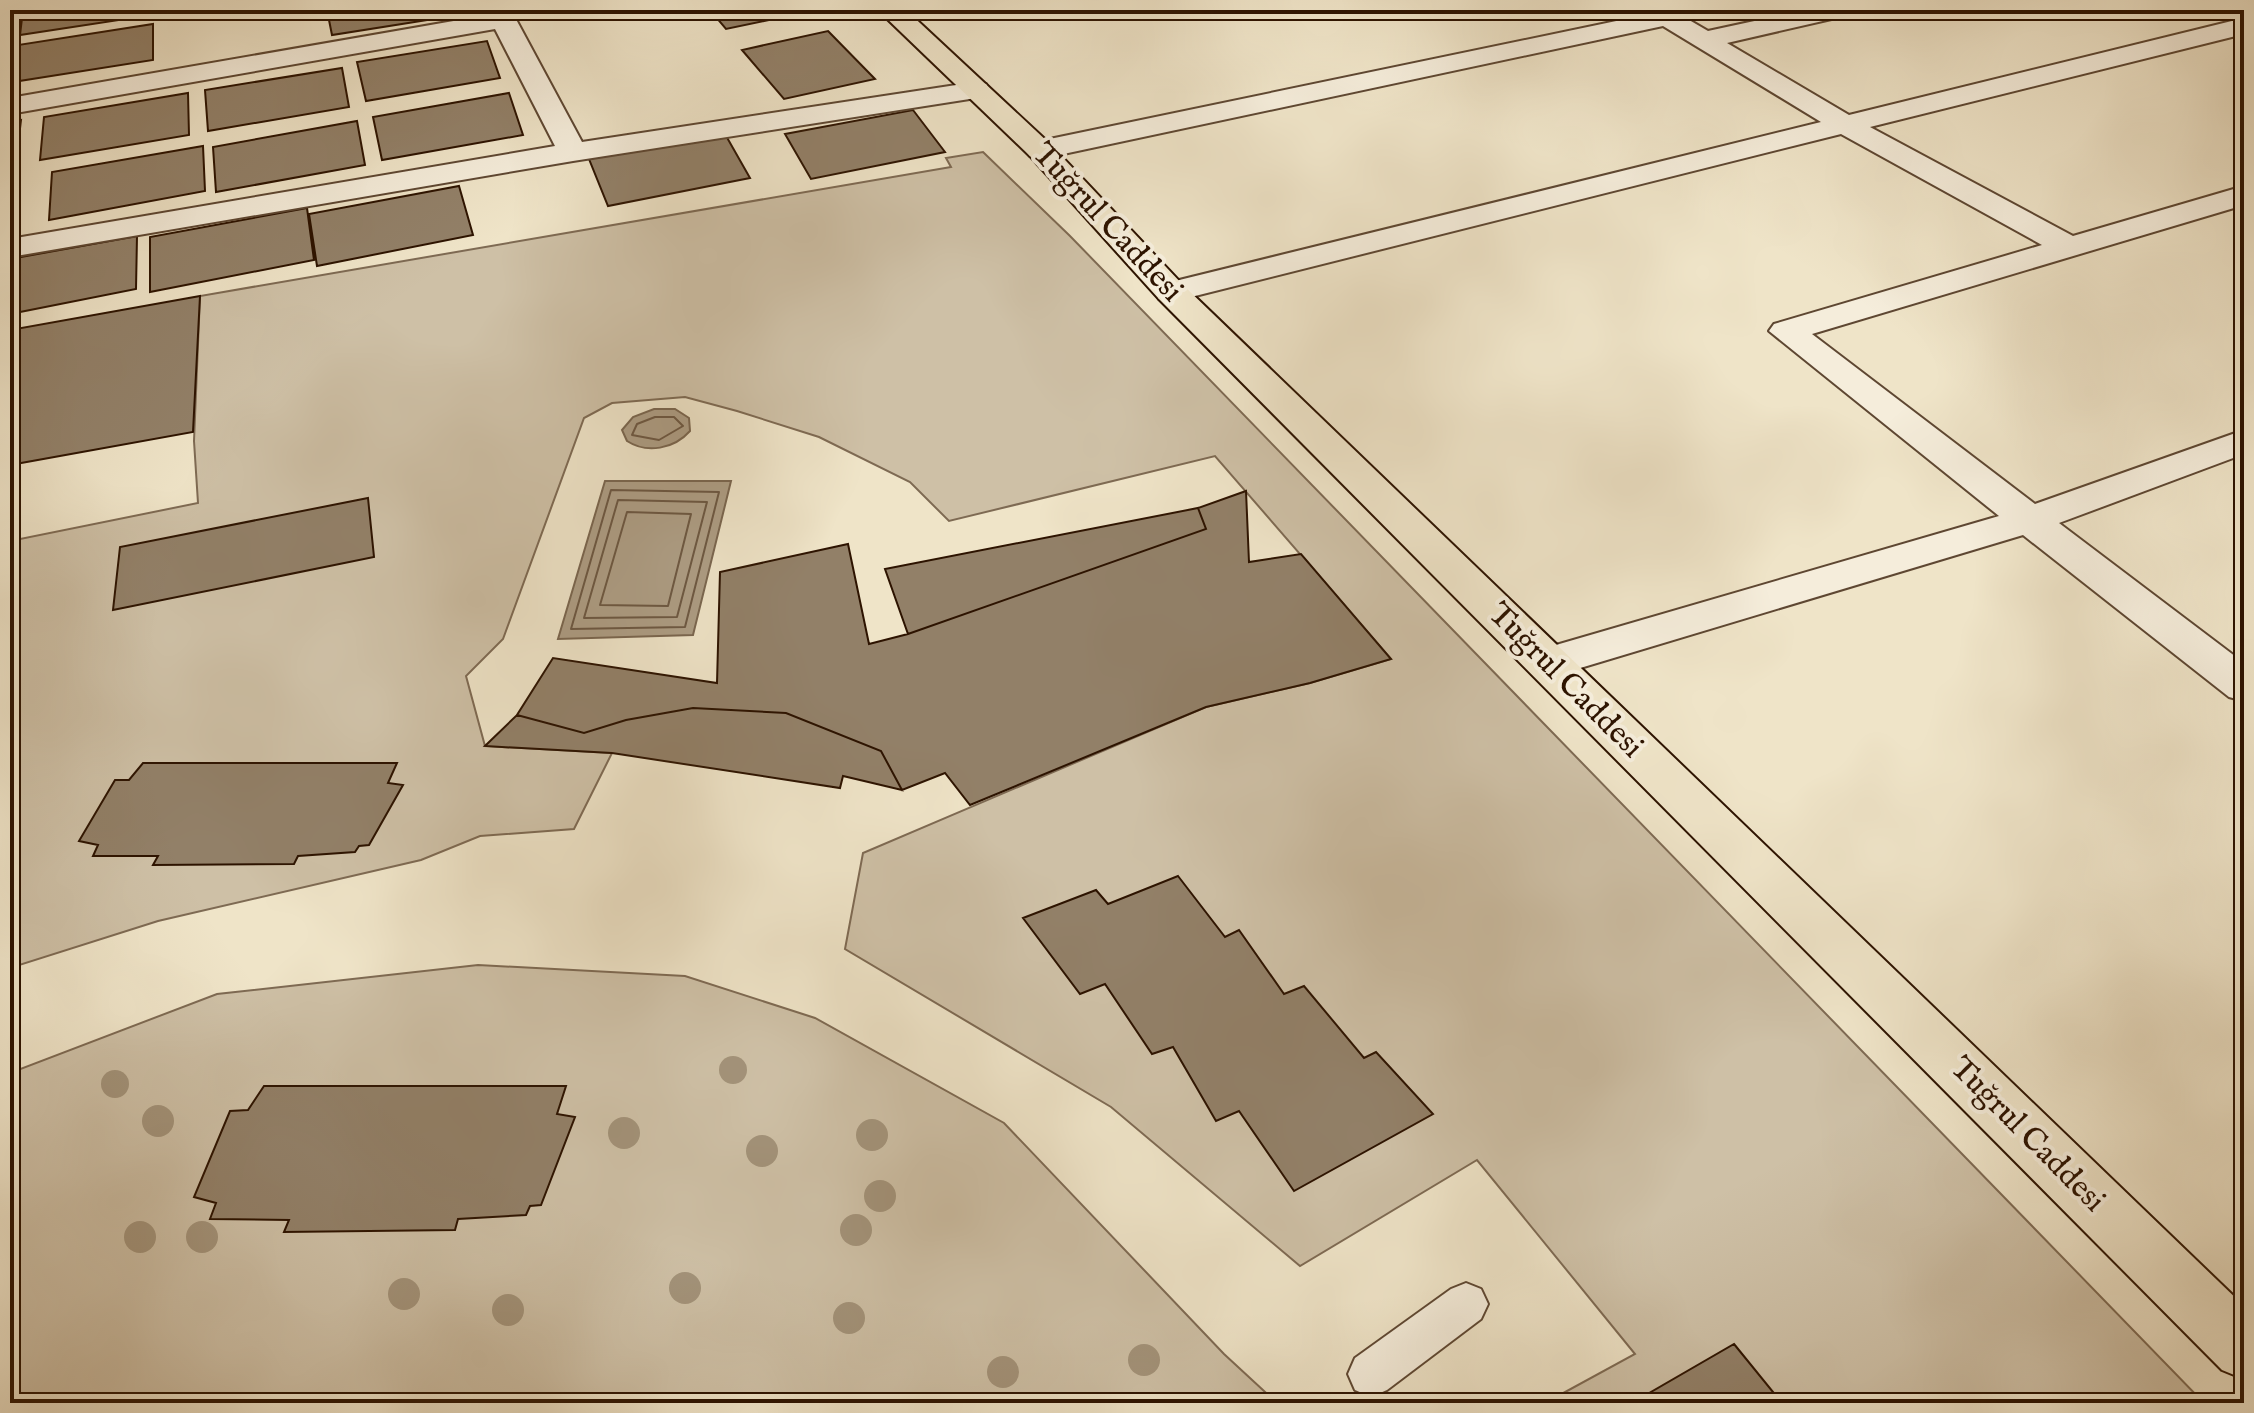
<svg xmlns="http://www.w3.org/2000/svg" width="2254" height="1413" font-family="'IM FELL English',serif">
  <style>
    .green { fill: #cec0a6; stroke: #7e6a53; stroke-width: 2 }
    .water { fill: #ad9d84; stroke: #7a664f; stroke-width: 2 }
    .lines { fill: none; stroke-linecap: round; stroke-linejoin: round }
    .shore { stroke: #6d5842; stroke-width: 2 }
    .building { fill: #928068; stroke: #2d1300; stroke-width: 2 }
    .service-casing { stroke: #5e4732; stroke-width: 4 }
    .minor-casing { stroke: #5e4732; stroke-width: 4 }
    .primary-casing { stroke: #2d1300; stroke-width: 4 }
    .service { fill: #f5eddb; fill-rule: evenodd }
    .minor { fill: #f5eddb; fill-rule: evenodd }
    .primary { fill: #efe4c8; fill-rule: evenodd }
    .tree { fill: #a3937a }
    .labels { text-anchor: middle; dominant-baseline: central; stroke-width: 8; stroke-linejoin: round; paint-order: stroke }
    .street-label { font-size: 32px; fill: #2d1300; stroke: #f5eddb }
  </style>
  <rect width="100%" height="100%" fill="#efe4c8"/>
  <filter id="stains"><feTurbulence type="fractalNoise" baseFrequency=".0025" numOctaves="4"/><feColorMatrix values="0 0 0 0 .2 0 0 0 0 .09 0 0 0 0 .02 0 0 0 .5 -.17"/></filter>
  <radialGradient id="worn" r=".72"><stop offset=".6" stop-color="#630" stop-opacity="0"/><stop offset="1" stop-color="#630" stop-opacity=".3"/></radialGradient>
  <path class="green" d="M983,152L1070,236L2204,1403H1545L1635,1354L1477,1160L1300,1266L1111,1107L845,949L863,853L1206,707L1310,683L1391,659L1215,456L949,521L910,482L819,437L737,411L685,397L612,403L584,418L503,639L466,676L485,746L612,753L574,829L480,836L421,860L158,921L10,968V541L198,503L194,441L200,296L951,167L946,158Z
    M478,965L685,976L815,1018L1004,1123L1224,1354L1277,1403H10V1078L15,1071L217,994Z"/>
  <path class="water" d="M654,409H675L689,418L690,431C674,449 647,454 627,441L622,430L633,417Z
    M605,481H731L693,635L558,639Z"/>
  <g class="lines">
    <path class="shore" d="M655,417H674L683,426L659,440L632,435L637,424Z
      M611,490L719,492L685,627L571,629Z
      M618,500L707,502L677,617L584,618Z
      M627,512L691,514L668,606L600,605Z"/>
  </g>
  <path class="building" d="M23,10H152V15L20,35Z
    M327,10H457L459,15L332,35Z
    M710,10H811L812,11L726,29Z
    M153,24V60L13,82L18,45Z
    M828,31L875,79L784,99L742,50Z
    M487,41L500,78L366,101L357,62Z
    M342,68L349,107L208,131L205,90Z
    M188,93L189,135L40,160L44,117Z
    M509,93L523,135L382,160L373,117Z
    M913,110L945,152L811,179L785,134Z
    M21,120L16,163L10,164V122Z
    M357,121L365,165L216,192L213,147Z
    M725,134L750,178L608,206L589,159Z
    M203,146L205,191L49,220L52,172Z
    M459,186L473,235L317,266L309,214Z
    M307,208L314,260L150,292V237Z
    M137,236L136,289L10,314V259Z
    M200,296L193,432L10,465V330Z
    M1246,491L1249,562L1301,554L1391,659L1310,683L1206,707L970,805L945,773L902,790L881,751L786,713L693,708L626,720L584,733L517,715L553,658L717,683L720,572L848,544L869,644L908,634L1206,529L1198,508Z
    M368,498L374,557L113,610L120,547Z
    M1198,508L1206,529L908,634L885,569Z
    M693,708L786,713L881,751L902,790L843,776L840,788L612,753L485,746L517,715L584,733L626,720Z
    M143,763H397L388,783L403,785L369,845L359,846L355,852L298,856L294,864L153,865L158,856H93L98,845L79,841L115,780H129Z
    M1178,876L1225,937L1239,930L1284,994L1304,986L1364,1058L1376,1052L1433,1114L1294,1191L1239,1111L1216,1121L1173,1047L1152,1054L1105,984L1080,994L1023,918L1096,890L1108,904Z
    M264,1086H566L557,1114L575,1117L541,1205L530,1206L526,1215L458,1219L455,1230L284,1232L289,1220L210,1219L216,1203L194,1197L230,1111L248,1110Z
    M1734,1344L1782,1403H1632Z"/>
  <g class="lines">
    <defs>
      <path id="service" d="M1466,1283L1481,1289L1488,1304L1481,1319L1387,1390L1371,1397L1355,1390L1348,1374L1355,1358L1451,1289Z"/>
      <path id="minor" d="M485,10H511L582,142L976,82L986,84L990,90L986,96L976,98L573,161L10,257V239L555,146L495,29L10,114V98L488,15Z
        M1641,10H1672L1708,31L1805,10H1853L1849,15L1727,43L1849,115L2244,18V34L1870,127L2073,236L2244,186V205L1812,334L2035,504L2244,430V454L2059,523L2244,663V701L2229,697L2023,535L1547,678L1532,674L1526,663L1532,652L1999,516L1769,331L1774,324L2042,245L1841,134L1171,302L1159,299L1155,292L1159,285L1821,122L1663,26L1040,159L1030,156L1025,150L1030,144L1040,141L1645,15Z"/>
      <path id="primary" d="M878,10H906L1050,144L1183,285L2244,1306V1379L2222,1370L1159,299L1030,156Z"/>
    </defs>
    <use href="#service" class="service-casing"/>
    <use href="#minor" class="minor-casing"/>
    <use href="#primary" class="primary-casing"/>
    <use href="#service" class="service"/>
    <use href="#minor" class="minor"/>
    <use href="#primary" class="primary"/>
  </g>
  <g class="tree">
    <circle cx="733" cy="1070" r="14"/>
    <circle cx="115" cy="1084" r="14"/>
    <circle cx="158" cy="1121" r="16"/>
    <circle cx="624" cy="1133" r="16"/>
    <circle cx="872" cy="1135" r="16"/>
    <circle cx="762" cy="1151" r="16"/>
    <circle cx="880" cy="1196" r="16"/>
    <circle cx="856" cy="1230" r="16"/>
    <circle cx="140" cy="1237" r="16"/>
    <circle cx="202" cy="1237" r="16"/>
    <circle cx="685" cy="1288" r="16"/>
    <circle cx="404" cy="1294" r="16"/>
    <circle cx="508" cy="1310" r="16"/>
    <circle cx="849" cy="1318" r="16"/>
    <circle cx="1144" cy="1360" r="16"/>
    <circle cx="1003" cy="1372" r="16"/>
  </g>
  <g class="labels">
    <g class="street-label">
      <text transform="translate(1107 223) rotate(47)">Tuğrul Caddesi</text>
      <text transform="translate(1565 681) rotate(45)">Tuğrul Caddesi</text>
      <text transform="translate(2027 1135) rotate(45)">Tuğrul Caddesi</text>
    </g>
  </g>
  <rect width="2254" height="1413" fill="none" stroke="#efe4c8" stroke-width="40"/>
  <rect x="12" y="12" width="2230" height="1389" fill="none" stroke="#2d1300" stroke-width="4"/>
  <rect x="20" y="20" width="2214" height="1373" fill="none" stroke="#2d1300" stroke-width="2"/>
  <rect width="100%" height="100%" filter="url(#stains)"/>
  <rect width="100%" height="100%" fill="url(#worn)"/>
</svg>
